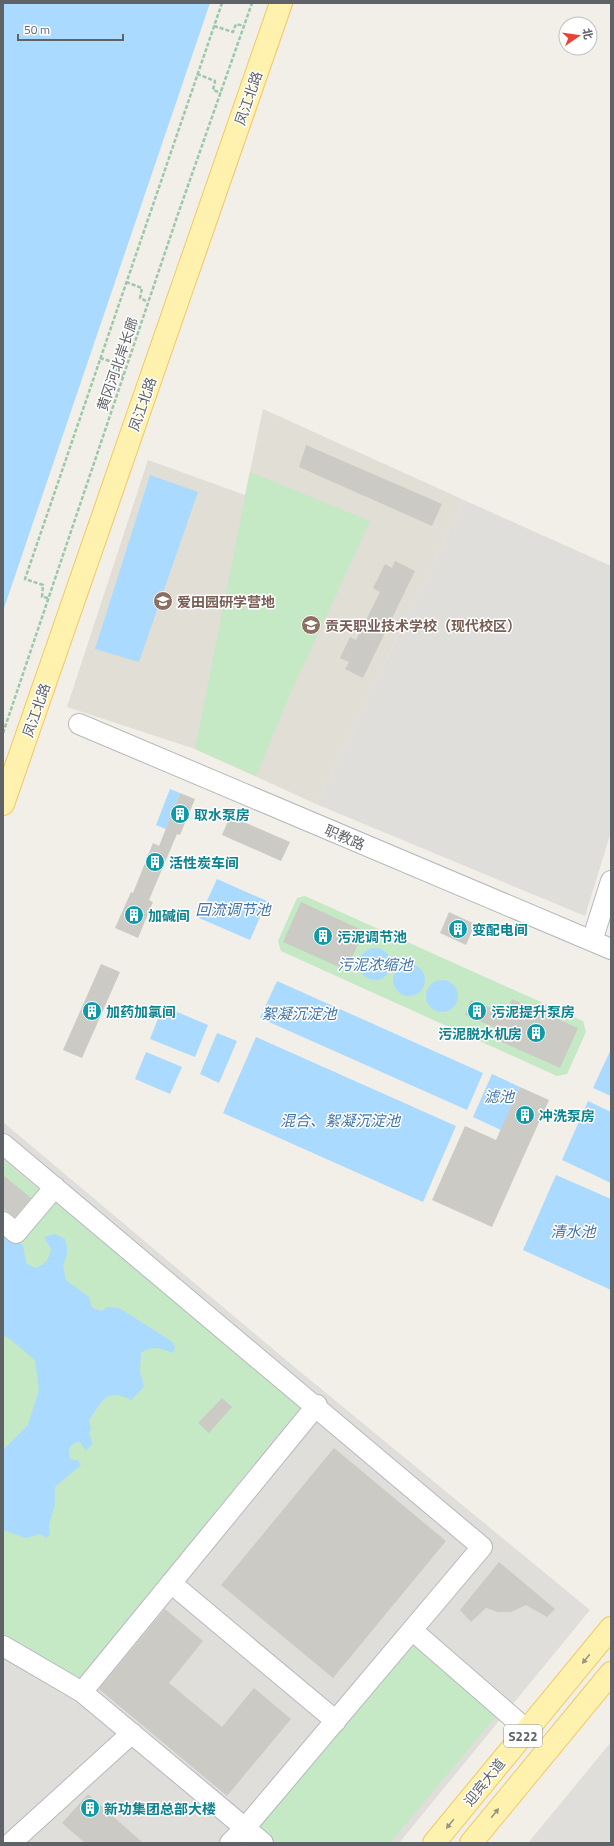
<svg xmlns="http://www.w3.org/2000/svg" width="614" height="1846" font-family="'Titillium Web','Noto Sans SC',sans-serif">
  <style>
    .industrial { fill: #e0deda }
    .education { fill: #e1ded6 }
    .green { fill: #c5e8c5 }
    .water { fill: #aadaff }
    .building { fill: #cccac5 }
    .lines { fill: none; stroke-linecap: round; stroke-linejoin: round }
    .minor-casing { stroke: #b5b8bc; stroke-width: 22 }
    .major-casing { stroke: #f2c960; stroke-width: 24 }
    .path { stroke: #9cc7a9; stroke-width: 2.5; stroke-dasharray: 4 2; stroke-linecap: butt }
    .minor { stroke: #fff; stroke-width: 20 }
    .major { stroke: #fff2af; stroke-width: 22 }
    .oneway { fill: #979581 }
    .labels { text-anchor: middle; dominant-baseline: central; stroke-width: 3; stroke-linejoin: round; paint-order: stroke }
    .shield { fill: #fff; stroke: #8f9295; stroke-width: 1 }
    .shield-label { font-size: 13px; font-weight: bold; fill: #5f6368 }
    .street-label { font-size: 14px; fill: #5f6368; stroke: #fff }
    .education-label { font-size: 14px; font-weight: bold; fill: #785e54; stroke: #fff; text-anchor: start }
    .culture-label { font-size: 14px; font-weight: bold; fill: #0d838f; stroke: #fff; text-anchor: start }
    .water-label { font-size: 15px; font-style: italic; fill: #4174aa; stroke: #fff }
  </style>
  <rect width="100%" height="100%" fill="#f1efe8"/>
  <path class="industrial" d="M464,500L611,566V832L585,916L316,804Z
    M3,1122L292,1365L590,1610L399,1843H3Z
    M611,1742V1843H528Z"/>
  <path class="education" d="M263,409L464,500L316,804L195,749L67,707L148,460L245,495Z"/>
  <path class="green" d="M250,472L370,521L287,701L256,776L195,749Z
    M305,896L583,1021L586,1032L567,1074L557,1076L281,951L278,941L297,898Z
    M3,1160L301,1406L78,1680L3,1635Z
    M412,1643L496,1716L390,1843H278L259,1827Z"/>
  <path class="water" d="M3,3H210L3,611Z
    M150,475L198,492L139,662L95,649Z
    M170,789L180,793L166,829L156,825Z
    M217,879L267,901L250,940L199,918Z
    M359 964a16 16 0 1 1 32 0a16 16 0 1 1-32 0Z
    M393 980a16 16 0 1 1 32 0a16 16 0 1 1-32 0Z
    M426 996a16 16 0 1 1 32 0a16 16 0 1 1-32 0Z
    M277,981L483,1073L467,1110L260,1018Z
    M163,1006L208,1025L195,1057L150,1039Z
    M217,1033L237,1041L219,1083L200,1074Z
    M256,1037L456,1126L423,1202L223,1113Z
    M611,1049V1096L593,1088Z
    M146,1052L182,1067L170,1094L135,1079Z
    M492,1074L520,1087L501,1130L473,1117Z
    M588,1101L611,1112V1183L562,1160Z
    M556,1175L611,1199V1290L523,1250Z
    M4,1234L23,1245L26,1263L35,1268C46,1264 49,1260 51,1249L44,1237L55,1234L65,1239C68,1249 68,1256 63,1265L66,1280L89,1297L92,1308L102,1311L107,1307L119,1308L171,1341L175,1347L173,1353C161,1348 151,1345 141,1353L140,1372L144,1387L131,1400C106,1387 102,1402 89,1420L91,1429L89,1433L93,1443L86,1451L80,1442C70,1443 67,1449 70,1459L77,1460L81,1465L55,1487V1504L49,1525L50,1535L46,1538L40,1534L26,1538L3,1530V1450L28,1425L39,1390L35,1360L6,1336L3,1337Z"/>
  <path class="building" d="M306,445L442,504L432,526L299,467Z
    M395,561L415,571L363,678L345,669L349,662L340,658L350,637L356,640L380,592L373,588L385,564L392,568Z
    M180,793L195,799L180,835L177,834L149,900L153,902L138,938L115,928L131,892L133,893L153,843L159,846Z
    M230,816L290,842L281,861L222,835Z
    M301,902L364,931L346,970L283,942Z
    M449,912L475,924L466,945L440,933Z
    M101,964L120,972L82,1058L63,1050Z
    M512,999L578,1028L560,1068L495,1039L499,1029L465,1015L471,1000L506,1014Z
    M520,1087L549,1100L492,1227L432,1200L465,1126L496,1140Z
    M3,1175L31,1198L15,1217L3,1208Z
    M222,1398L232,1407L209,1433L198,1423Z
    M334,1448L446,1541L333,1678L221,1585Z
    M499,1562L555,1609L547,1617L526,1605L511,1612H498L486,1608L471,1622L460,1610Z
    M165,1609L203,1641L169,1683L222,1727L254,1688L291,1719L227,1796L99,1689Z
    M88,1794L143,1843H85L62,1823Z"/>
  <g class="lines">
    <defs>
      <path id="minor" d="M79,724L611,949
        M592,941L611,881
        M3,1144L482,1547L245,1828L230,1843
        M3,1222L16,1233L55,1187
        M171,1583L336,1721
        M412,1630L527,1730
        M3,1646L82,1692L263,1843
        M82,1692L317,1405
        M11,1843L132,1733"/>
      <path id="major" d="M3,804L281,3
        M434,1843L611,1628
        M471,1843L611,1673"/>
    </defs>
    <use href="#minor" class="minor-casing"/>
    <use href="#major" class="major-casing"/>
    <path class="path" d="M214,26L233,32L236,24L244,26
      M197,74L215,81L213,90L221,93
      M126,282L142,288L140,298L148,302
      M100,358L119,364L116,374L123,376
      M48,598L42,597L43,585L25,579L222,3
      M3,733L178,214L252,3"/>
    <use href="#minor" class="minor"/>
    <use href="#major" class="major"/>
  </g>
  <defs><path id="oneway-solid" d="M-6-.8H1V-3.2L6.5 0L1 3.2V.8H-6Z"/></defs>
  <g class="oneway">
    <use href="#oneway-solid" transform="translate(586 1659) rotate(129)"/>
    <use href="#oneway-solid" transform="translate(495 1813) rotate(-51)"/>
    <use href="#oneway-solid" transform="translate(450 1824) rotate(129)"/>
  </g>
  <defs>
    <symbol id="school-disc" viewBox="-11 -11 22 22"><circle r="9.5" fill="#8d6e63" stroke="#fff"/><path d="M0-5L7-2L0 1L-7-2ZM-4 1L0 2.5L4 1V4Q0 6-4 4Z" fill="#fff"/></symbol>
    <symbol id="building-disc" viewBox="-11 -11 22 22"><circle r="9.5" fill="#0f9aa8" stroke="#fff"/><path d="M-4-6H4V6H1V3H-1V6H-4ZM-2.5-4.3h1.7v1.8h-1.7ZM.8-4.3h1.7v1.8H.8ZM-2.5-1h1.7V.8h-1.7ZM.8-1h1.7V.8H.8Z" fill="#fff"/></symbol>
  </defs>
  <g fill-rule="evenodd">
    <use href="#school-disc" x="152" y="590" width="22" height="22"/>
    <use href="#school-disc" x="300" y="614" width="22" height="22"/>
    <use href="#building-disc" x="169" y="803" width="22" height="22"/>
    <use href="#building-disc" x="144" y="851" width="22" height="22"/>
    <use href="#building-disc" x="123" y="904" width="22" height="22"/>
    <use href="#building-disc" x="447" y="918" width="22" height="22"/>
    <use href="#building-disc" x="312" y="925" width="22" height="22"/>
    <use href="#building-disc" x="81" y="1000" width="22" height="22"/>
    <use href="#building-disc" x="466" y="1000" width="22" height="22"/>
    <use href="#building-disc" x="525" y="1022" width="22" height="22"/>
    <use href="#building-disc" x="514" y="1104" width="22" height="22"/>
    <use href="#building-disc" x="79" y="1797" width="22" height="22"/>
  </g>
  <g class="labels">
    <rect class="shield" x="504" y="1725" width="38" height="22" rx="3"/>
    <g class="shield-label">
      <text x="523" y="1736">S222</text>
    </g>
    <g class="street-label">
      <text transform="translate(248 98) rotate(-71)">凤江北路</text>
      <text transform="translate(117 364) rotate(-71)">黄冈河北岸长廊</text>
      <text transform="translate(142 404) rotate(-71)">凤江北路</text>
      <text transform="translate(36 710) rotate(-71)">凤江北路</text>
      <text transform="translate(345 837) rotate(23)">职教路</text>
      <text transform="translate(484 1782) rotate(-51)">迎宾大道</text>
    </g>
    <g class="education-label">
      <text x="177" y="601">爱田园研学营地</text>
      <text x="325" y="625">贡天职业技术学校（现代校区）</text>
    </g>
    <g class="culture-label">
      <text x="194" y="814">取水泵房</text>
      <text x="169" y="862">活性炭车间</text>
      <text x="148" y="915">加碱间</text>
      <text x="472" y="929">变配电间</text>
      <text x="337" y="936">污泥调节池</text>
      <text x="106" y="1011">加药加氯间</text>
      <text x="491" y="1011">污泥提升泵房</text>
      <text x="522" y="1033" text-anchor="end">污泥脱水机房</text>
      <text x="539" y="1115">冲洗泵房</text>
      <text x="104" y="1808">新功集团总部大楼</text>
    </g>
    <g class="water-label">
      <text x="233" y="909">回流调节池</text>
      <text x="375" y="964">污泥浓缩池</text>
      <text x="299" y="1013">絮凝沉淀池</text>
      <text x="499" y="1096">滤池</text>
      <text x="340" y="1120">混合、絮凝沉淀池</text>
      <text x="573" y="1231">清水池</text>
    </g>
  </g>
  <rect width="614" height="1846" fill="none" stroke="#5f6368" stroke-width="8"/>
  <g transform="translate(578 36) rotate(77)"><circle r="19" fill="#ffffff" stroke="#bfc1c3"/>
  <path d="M0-3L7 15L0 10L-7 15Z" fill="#ea4335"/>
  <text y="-6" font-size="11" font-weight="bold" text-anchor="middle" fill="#5f6368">北</text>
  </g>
  <path d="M18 34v6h105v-6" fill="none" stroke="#5f6368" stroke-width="2"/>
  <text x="24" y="34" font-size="12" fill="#5f6368" stroke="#ffffff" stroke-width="3" paint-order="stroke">50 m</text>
</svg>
